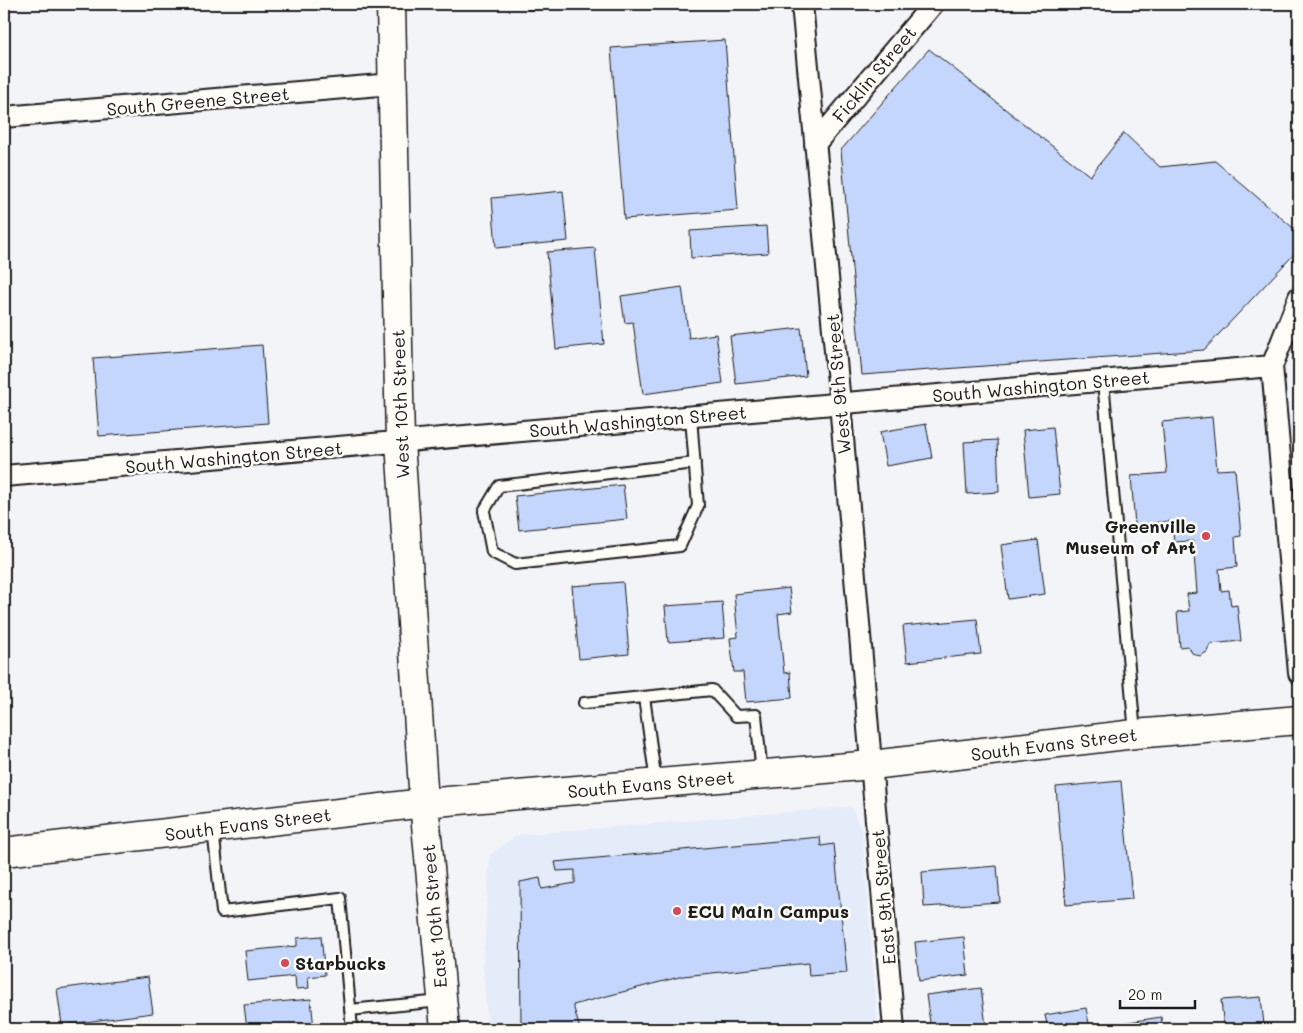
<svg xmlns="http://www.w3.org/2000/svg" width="1303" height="1033" font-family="Mali,sans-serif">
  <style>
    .built { fill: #e4ebf9 }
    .building { fill: #c5d6fc; stroke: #1c1c1c }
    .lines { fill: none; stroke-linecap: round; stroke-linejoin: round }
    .lane-casing { stroke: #1c1c1c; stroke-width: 14 }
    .street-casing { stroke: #1c1c1c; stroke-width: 24 }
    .secondary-casing { stroke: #1c1c1c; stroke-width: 31 }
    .primary-casing { stroke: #1c1c1c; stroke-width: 31 }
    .lane { stroke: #fdfcf7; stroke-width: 10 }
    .street { stroke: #fdfcf7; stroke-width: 20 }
    .secondary { stroke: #fdfcf7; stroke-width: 28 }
    .primary { stroke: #fdfcf7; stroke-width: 28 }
    .poi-dot { fill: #d1495b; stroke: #fdfcf7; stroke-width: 2 }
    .labels { text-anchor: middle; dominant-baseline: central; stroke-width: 5; stroke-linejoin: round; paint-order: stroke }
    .street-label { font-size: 18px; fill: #1c1c1c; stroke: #fdfcf7 }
    .poi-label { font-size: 18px; font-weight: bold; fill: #1c1c1c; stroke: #fdfcf7; text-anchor: start }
  </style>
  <rect width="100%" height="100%" fill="#f2f4f8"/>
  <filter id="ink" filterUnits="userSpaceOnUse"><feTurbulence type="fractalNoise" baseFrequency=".02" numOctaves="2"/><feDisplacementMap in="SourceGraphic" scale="10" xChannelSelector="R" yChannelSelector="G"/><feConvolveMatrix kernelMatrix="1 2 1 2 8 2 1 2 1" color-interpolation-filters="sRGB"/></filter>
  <g filter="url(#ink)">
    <path class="built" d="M851,807L862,831L878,1029H488L483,967L490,855L517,835Z"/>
    <path class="building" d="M527,4H598L528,10Z
      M725,40L738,210L624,219L611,48Z
      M929,49L1090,176L1124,133L1160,167L1215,161L1299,233V249L1204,350L862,375L841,150Z
      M563,191L568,241L496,248L492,198Z
      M766,226L768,253L691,258L690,231Z
      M595,248L604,344L556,349L547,252Z
      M682,287L689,338L716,334L723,383L643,394L633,322L625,323L621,296Z
      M801,328L806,376L736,384L730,336Z
      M262,345L268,423L99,436L93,358Z
      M1212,417L1217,470L1235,469L1241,536L1235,537L1237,567L1219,569L1221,591L1229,590L1231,606L1237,605L1241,641L1210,644L1207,652L1200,656L1192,653L1188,646L1180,647L1177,612L1189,611L1187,594L1197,593L1193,541L1174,542L1172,521L1135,525L1131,476L1167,473L1162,422Z
      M926,424L932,458L886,466L880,432Z
      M1053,427L1060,494L1029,497L1023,430Z
      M997,440L999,492L967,494L964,442Z
      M623,485L627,519L519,530L515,496Z
      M1038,540L1045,594L1008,599L1001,545Z
      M623,582L629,654L579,659L572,586Z
      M789,588L792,612L778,614L784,673L790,672L792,698L746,702L743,672H734L730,638L738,637L734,594Z
      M722,602L725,638L668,642L665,606Z
      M977,619L981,654L907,662L903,626Z
      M1121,781L1132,899L1066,905L1056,787Z
      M820,837L821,846L834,844L847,973L809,976L808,963L683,976L573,1005L580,1029H521L520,882L540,878L542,889L575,883V870L557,871L555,862Z
      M997,866L1000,902L924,907L922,872Z
      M321,936L325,975L308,977L309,988L296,989L295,976L248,981L245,951L297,946V938Z
      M964,937L968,975L919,981L915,942Z
      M148,977L153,1013L62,1025L57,989Z
      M981,988L986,1026L963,1029H931L926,995Z
      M1261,997L1264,1025L1224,1029L1221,1000Z
      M311,999L314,1029H247L244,1005Z
      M1086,1008L1090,1029H1048L1045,1015Z
      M1161,1017L1163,1029H1117L1116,1024Z"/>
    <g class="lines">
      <defs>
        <path id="lane" d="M1103,381L1135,733
          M691,417L698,506L680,546L515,564L492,552L484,511L499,486L695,463
          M1285,515L1299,514
          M644,697L656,782
          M584,703L712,690L736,716L756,715L762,774
          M213,829L222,912L340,898L352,1029
          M350,1010L441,1001"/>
        <path id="street" d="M802,4L840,403L894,1029
          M4,117L392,84
          M815,144L933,4
          M1299,297L1272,366L1299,673
          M4,476L1272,366"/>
        <path id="secondary" d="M4,852L424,803"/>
        <path id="primary" d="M391,4L400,442L424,803L445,1029
          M424,803L872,765L1135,734L1299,720"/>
      </defs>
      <use href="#lane" class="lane-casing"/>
      <use href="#street" class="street-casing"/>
      <use href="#secondary" class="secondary-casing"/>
      <use href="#primary" class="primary-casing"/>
      <use href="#lane" class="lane"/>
      <use href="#street" class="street"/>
      <use href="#secondary" class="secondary"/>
      <use href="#primary" class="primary"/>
    </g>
  </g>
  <g class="poi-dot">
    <circle cx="1206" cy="536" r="5"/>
    <circle cx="677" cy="911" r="5"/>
    <circle cx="285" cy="963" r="5"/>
  </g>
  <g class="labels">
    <g class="street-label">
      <text transform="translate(874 74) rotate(-50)">Ficklin Street</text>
      <text transform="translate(198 101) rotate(-5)">South Greene Street</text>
      <text transform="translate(838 384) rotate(-95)">West 9th Street</text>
      <text transform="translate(1041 386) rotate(-5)">South Washington Street</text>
      <text transform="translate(400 404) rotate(-92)">West 10th Street</text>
      <text transform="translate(638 421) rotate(-5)">South Washington Street</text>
      <text transform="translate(234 457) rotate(-5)">South Washington Street</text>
      <text transform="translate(1054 744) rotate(-7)">South Evans Street</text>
      <text transform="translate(651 784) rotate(-5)">South Evans Street</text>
      <text transform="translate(248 824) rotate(-7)">South Evans Street</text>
      <text transform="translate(883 897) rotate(-95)">East 9th Street</text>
      <text transform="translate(434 916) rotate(-95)">East 10th Street</text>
    </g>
    <g class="poi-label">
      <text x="1196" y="526" text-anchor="end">Greenville<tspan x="1196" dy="21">Museum of Art</tspan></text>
      <text x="687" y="911">ECU Main Campus</text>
      <text x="295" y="963">Starbucks</text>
    </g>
  </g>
  <rect width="1303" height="1033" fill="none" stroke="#fdfcf7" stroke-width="20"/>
  <rect x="10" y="10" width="1283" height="1013" fill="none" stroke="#1c1c1c" stroke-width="2" filter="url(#ink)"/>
  <path d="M1120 1000v8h75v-8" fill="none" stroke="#1c1c1c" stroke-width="2.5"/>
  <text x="1128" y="1000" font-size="15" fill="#1c1c1c" stroke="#fdfcf7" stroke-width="4" paint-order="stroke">20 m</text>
</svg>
